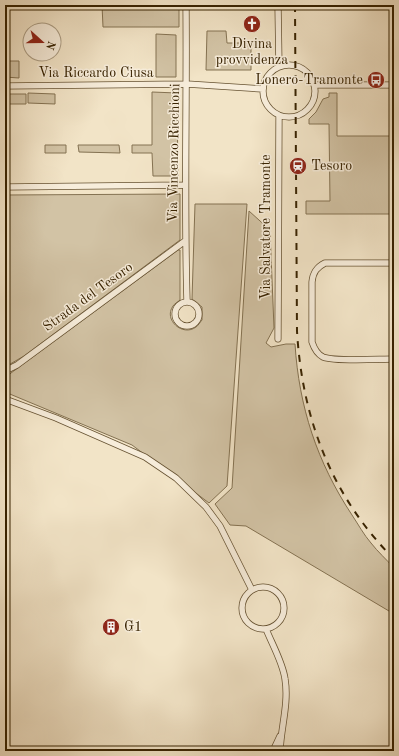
<svg xmlns="http://www.w3.org/2000/svg" width="399" height="756" font-family="'Old Standard TT',serif">
  <style>
    .green { fill: #d2c3a5; stroke: #847252 }
    .lines { fill: none; stroke-linecap: round; stroke-linejoin: round }
    .street-casing { stroke: #665232; stroke-width: 7 }
    .street { stroke: #f7eddb; stroke-width: 5.5 }
    .rail { stroke: #372200; stroke-width: 2; stroke-dasharray: 7 7; stroke-linecap: butt }
    .labels { text-anchor: middle; dominant-baseline: central; stroke-width: 3; stroke-linejoin: round; paint-order: stroke }
    .poi-label { font-size: 14px; fill: #372200; stroke: #f7eddb; text-anchor: start }
    .street-label { font-size: 14px; fill: #372200; stroke: #f7eddb }
  </style>
  <rect width="100%" height="100%" fill="#f2e4c7"/>
  <filter id="stains"><feTurbulence type="fractalNoise" baseFrequency=".005" numOctaves="4"/><feColorMatrix values="0 0 0 0 .2 0 0 0 0 .09 0 0 0 0 .02 0 0 0 .5 -.17"/></filter>
  <radialGradient id="worn" r=".72"><stop offset=".6" stop-color="#630" stop-opacity="0"/><stop offset="1" stop-color="#630" stop-opacity=".3"/></radialGradient>
  <path class="green" d="M102,5H179V27H103Z
    M207,31H226L227,43H251V70H206Z
    M156,34L176,35V77H156Z
    M5,61H19V78L5,77Z
    M152,92L177,93L178,176H153L152,153H132V145H152Z
    M28,93L55,94V104L28,103Z
    M329,93H337V136H394V214H306V201H330L329,124H309V119L316,112L323,99L329,97Z
    M5,94H26V104H5Z
    M45,145H66V153H45Z
    M78,145H119L120,153L79,152Z
    M180,194V240L24,356L5,367V195Z
    M195,204H247L227,486L209,503L132,445L5,392V379L11,373L178,250H180V300C178,302 174,304 173,306C163,320 183,337 196,327C198,326 200,322 202,320V307L192,299Z
    M249,211L270,230L274,328L266,343L271,347L286,344H295C299,407 317,462 352,515C358,524 364,535 371,543C378,552 386,559 394,568V614L246,526L230,525L215,504L232,488Z"/>
  <g class="lines">
    <defs>
      <path id="street" d="M186,5C187,104 184,203 187,301
        M278,5L279,67
        M263 91a26 26 0 1 1 52 0a26 26 0 1 1-52 0Z
        M314,85H394
        M5,86L187,84L263,89
        M5,187L185,185
        M394,263H325C317,267 313,272 312,282V342C314,348 317,354 323,357C334,362 379,359 394,359
        M175 314a12 12 0 1 1 24 0a12 12 0 1 1-24 0Z
        M278,339L279,116
        M5,371L17,365L185,241
        M5,399L56,418L145,457L176,478L206,507L220,526L252,590
        M242 608a21 21 0 1 1 42 0a21 21 0 1 1-42 0Z
        M266,629C272,644 283,663 285,679C289,703 281,727 280,751
        M273,751L280,736"/>
    </defs>
    <use href="#street" class="street-casing"/>
    <use href="#street" class="street"/>
    <path class="rail" d="M295,5L297,331C302,419 332,497 394,559"/>
  </g>
  <defs>
    <symbol id="church-disc" viewBox="-11 -11 22 22"><circle r="9.5" fill="#8f2418" stroke="#f7eddb"/><path d="M-1.2-6h2.4v3.5h3.3v2.4h-3.3V6h-2.4V-.1h-3.3v-2.4h3.3Z" fill="#fff"/></symbol>
    <symbol id="bus-disc" viewBox="-11 -11 22 22"><circle r="9.5" fill="#8f2418" stroke="#f7eddb"/><path d="M-5-6H5V4H4V6H2V4H-2V6H-4V4H-5ZM-3.5-4V0h7V-4ZM-3.5 1.2v1.5H-2V1.2ZM2 1.2v1.5H3.5V1.2Z" fill="#fff"/></symbol>
    <symbol id="station-disc" viewBox="-11 -11 22 22"><circle r="9.5" fill="#8f2418" stroke="#f7eddb"/><path d="M-3-6H3Q5-6 5-4V2Q5 4 3 4L4.5 6H3L1.5 4h-3L-3 6H-4.5L-3 4Q-5 4-5 2V-4Q-5-6-3-6ZM-3.5-4v3h7v-3ZM-3.5 1v1.5H-2V1ZM2 1v1.5H3.5V1Z" fill="#fff"/></symbol>
    <symbol id="building-disc" viewBox="-11 -11 22 22"><circle r="9.5" fill="#8f2418" stroke="#f7eddb"/><path d="M-4-6H4V6H1V3H-1V6H-4ZM-2.5-4.3h1.7v1.8h-1.7ZM.8-4.3h1.7v1.8H.8ZM-2.5-1h1.7V.8h-1.7ZM.8-1h1.7V.8H.8Z" fill="#fff"/></symbol>
  </defs>
  <g fill-rule="evenodd">
    <use href="#church-disc" x="242" y="14" width="20" height="20"/>
    <use href="#bus-disc" x="366" y="70" width="20" height="20"/>
    <use href="#station-disc" x="288" y="156" width="20" height="20"/>
    <use href="#building-disc" x="101" y="617" width="20" height="20"/>
  </g>
  <g class="labels">
    <g class="poi-label">
      <text x="252" y="44" text-anchor="middle">Divina<tspan x="252" dy="16">provvidenza</tspan></text>
      <text x="363" y="80" text-anchor="end">Lonero-Tramonte</text>
      <text x="311" y="166">Tesoro</text>
      <text x="124" y="627">G1</text>
    </g>
    <g class="street-label">
      <text x="96" y="73">Via Riccardo Ciusa</text>
      <text transform="translate(174 153) rotate(-89)">Via Vincenzo Ricchioni</text>
      <text transform="translate(266 227) rotate(-90)">Via Salvatore Tramonte</text>
      <text transform="translate(88 297) rotate(-36)">Strada del Tesoro</text>
    </g>
  </g>
  <rect width="399" height="756" fill="none" stroke="#f2e4c7" stroke-width="20"/>
  <rect x="6" y="6" width="387" height="744" fill="none" stroke="#372200" stroke-width="2"/>
  <rect x="10" y="10" width="379" height="736" fill="none" stroke="#372200"/>
  <g transform="translate(42 42) rotate(111)"><circle r="19" fill="#f7eddb" stroke="#aa9c83"/>
  <path d="M0-3L7 15L0 10L-7 15Z" fill="#8f2418"/>
  <text y="-6" font-size="11" font-weight="bold" text-anchor="middle" fill="#372200">N</text>
  </g>
  <rect width="100%" height="100%" filter="url(#stains)"/>
  <rect width="100%" height="100%" fill="url(#worn)"/>
</svg>
